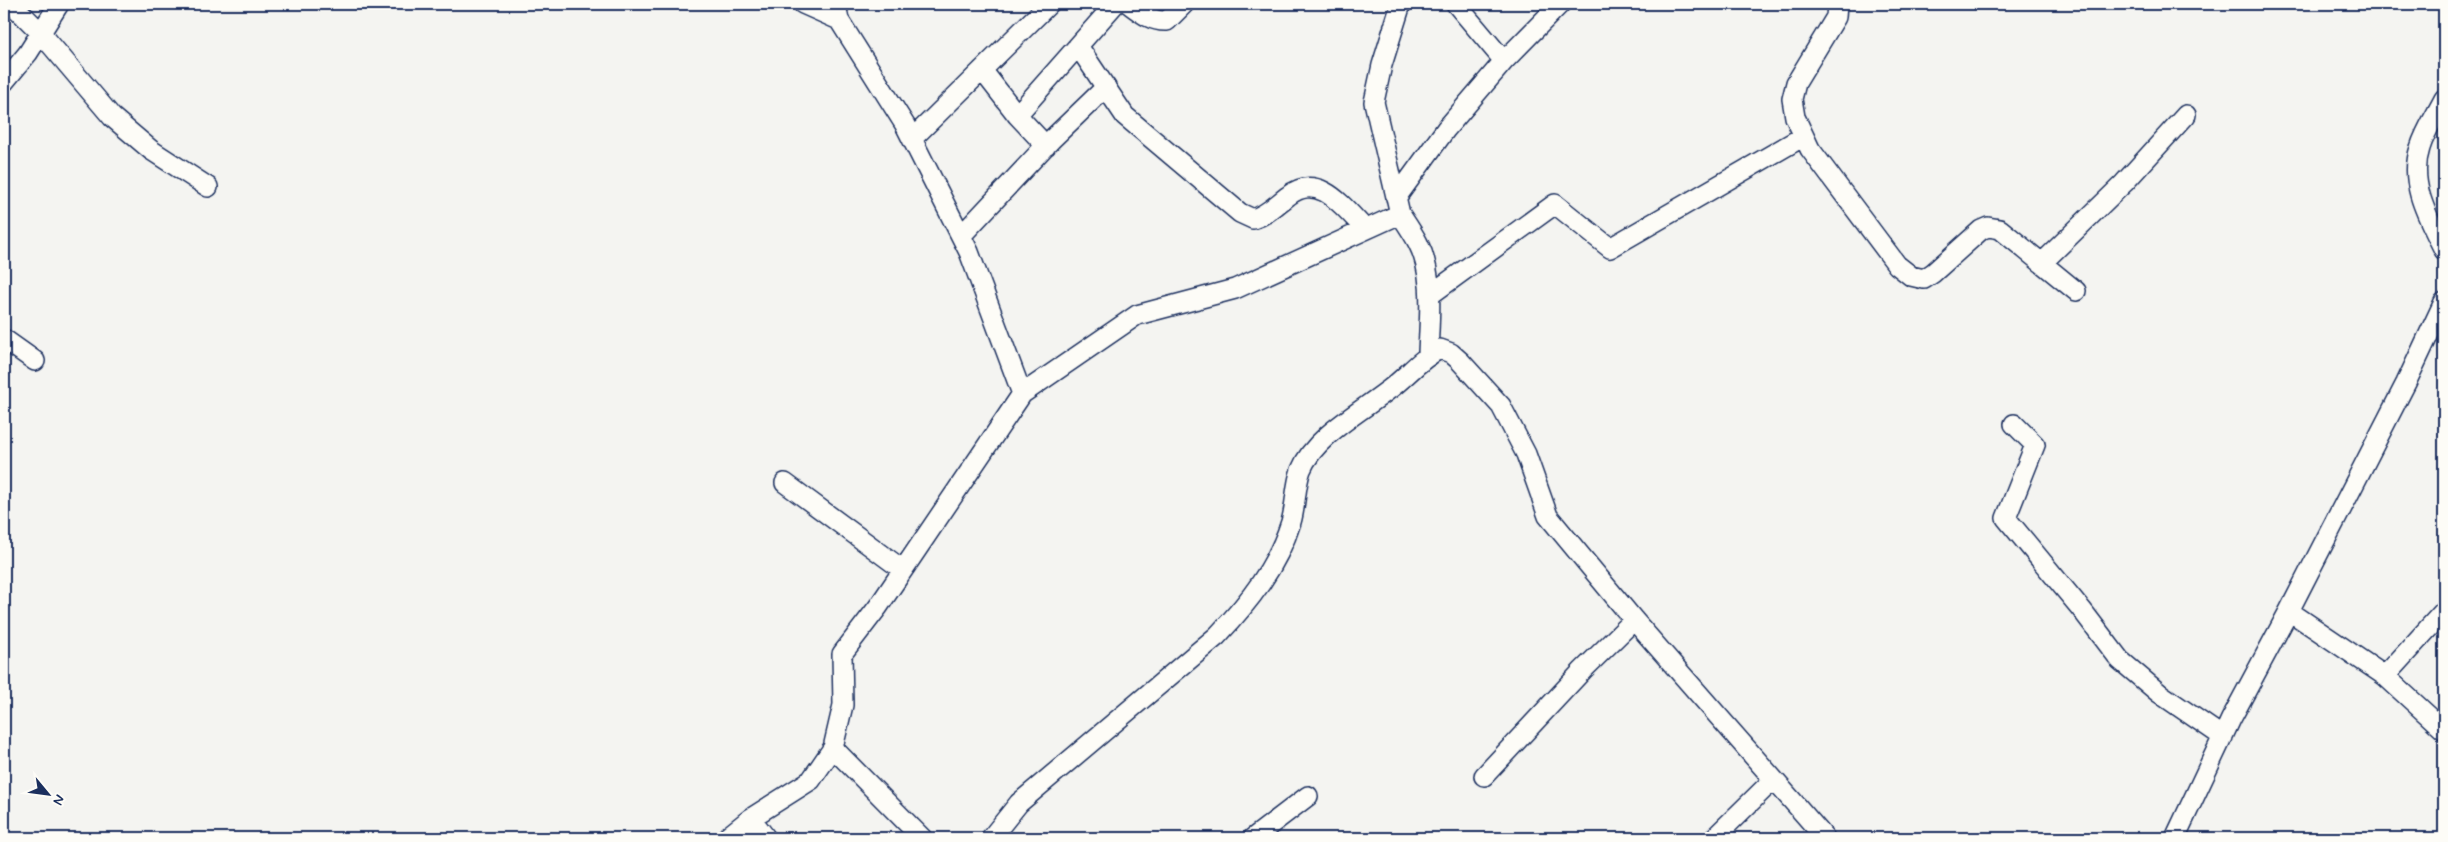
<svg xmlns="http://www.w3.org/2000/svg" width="2448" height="842" font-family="Mynerve,sans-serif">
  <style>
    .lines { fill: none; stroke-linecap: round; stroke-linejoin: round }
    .street-casing { stroke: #1b2f5e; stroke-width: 22 }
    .street { stroke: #fdfcf7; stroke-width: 19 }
  </style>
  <rect width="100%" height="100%" fill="#f4f4f1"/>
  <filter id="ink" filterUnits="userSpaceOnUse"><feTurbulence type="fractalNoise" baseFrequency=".02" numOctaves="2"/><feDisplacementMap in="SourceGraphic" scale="10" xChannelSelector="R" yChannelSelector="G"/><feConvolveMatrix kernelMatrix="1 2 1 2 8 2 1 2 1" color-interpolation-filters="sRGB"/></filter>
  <g filter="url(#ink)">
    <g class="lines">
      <defs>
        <path id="street" d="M12,4L40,32L112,117L151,150L208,187
          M803,4L839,20
          M840,4L837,10L839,20L905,125L969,252L1022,394
          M1129,4C1141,13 1152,22 1167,21L1184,4
          M1456,4L1504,61
          M1837,4L1836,17L1796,83L1792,99L1795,117L1810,149L1897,265L1911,276L1924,279L1933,273L1981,230L1988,227L2000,229L2076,291
          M1078,46L1125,116L1240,213L1253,219C1267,215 1277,204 1288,196C1319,171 1344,208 1365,229
          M982,70L1017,115L1046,146
          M4,82L28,53L59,4
          M2444,99C2436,115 2425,131 2420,148C2408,184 2429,219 2444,250
          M1017,115L1115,4
          M912,139L1049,4
          M1396,198L1446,129L1504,61L1560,4
          M1400,214C1406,223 1413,233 1418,243C1435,276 1429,319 1428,354
          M961,236L1051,140L1106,87
          M2042,263L2124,183L2186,115
          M1430,295L1555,204L1610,248L1804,136
          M4,339L35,361
          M2014,424L2035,445L2006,518L2082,610L2120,660L2159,693L2223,737
          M785,483L903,570
          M2289,611L2385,676L2444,730
          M2385,676L2444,611
          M833,748L922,838
          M1484,776L1583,670L1634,620
          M751,818L766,838
          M726,838L751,818L811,780L833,748L843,705L842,654L878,607L1022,394L1137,315L1235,289L1400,214L1374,102L1382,65L1401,4
          M991,838L1019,803L1217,636C1249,602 1277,567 1291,522C1296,506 1295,486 1301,470C1314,437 1360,412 1387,391C1406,378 1419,359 1440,349L1451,353L1460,361L1501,406L1526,454L1548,516L1634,620L1825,838
          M1253,838L1308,796
          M1714,838L1773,780
          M2175,838L2231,719L2289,611L2406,383L2444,302"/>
      </defs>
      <use href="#street" class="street-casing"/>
      <use href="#street" class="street"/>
    </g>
  </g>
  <rect width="2448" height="842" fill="none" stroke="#fdfcf7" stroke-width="20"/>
  <rect x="10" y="10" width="2428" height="822" fill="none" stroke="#1b2f5e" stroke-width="2" filter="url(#ink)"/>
  <g transform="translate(48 794) rotate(119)" stroke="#fdfcf7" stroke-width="4" paint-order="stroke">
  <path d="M0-4L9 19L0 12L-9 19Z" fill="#1b2f5e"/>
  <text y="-8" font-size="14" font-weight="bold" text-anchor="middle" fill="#1b2f5e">N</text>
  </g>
</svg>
